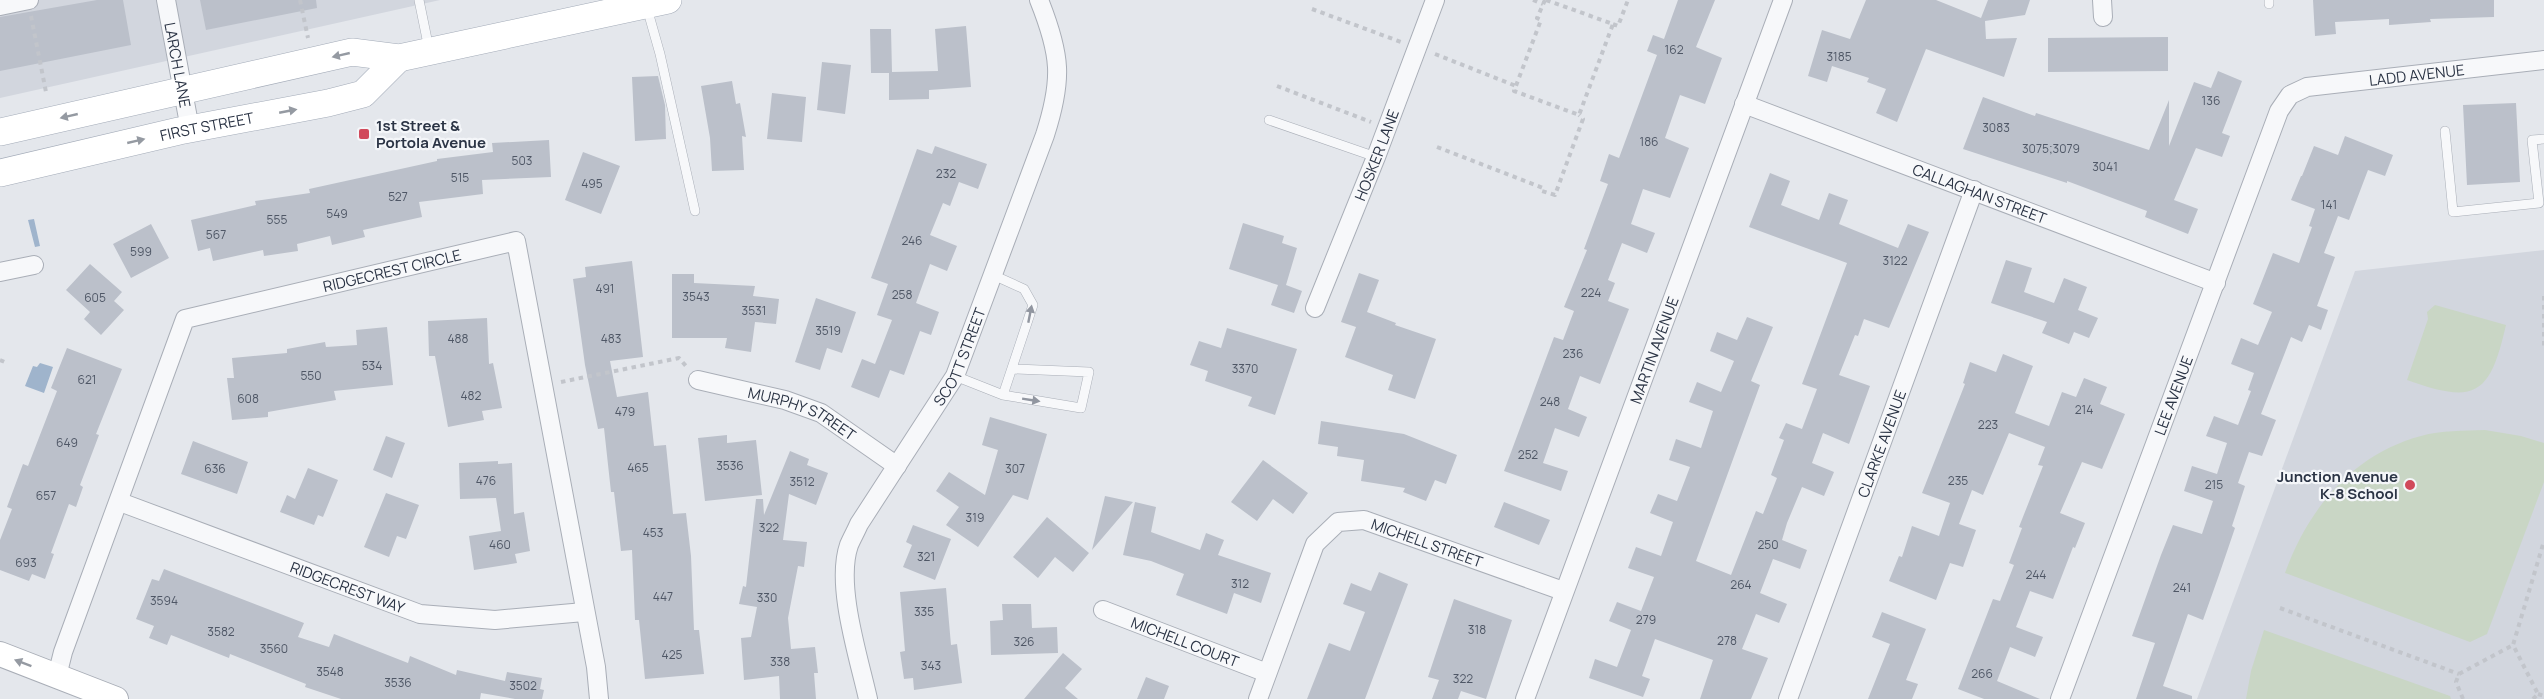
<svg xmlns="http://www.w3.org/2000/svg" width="2544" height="699" font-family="Manrope,sans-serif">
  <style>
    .built { fill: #d2d6de }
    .green { fill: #c9d6c5 }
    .water { fill: #9fb4cc }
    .building { fill: #bbc0ca }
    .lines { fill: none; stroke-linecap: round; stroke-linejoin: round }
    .lane-casing { stroke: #a9aeb7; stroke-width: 10 }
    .street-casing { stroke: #a9aeb7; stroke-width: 20 }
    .secondary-casing { stroke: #a9aeb7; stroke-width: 26 }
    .primary-casing { stroke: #a3abb8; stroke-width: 28 }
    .path { stroke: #c2c5cb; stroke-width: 4; stroke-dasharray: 4.5 4.5; stroke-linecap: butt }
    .lane { stroke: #f7f8fa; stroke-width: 9 }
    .street { stroke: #f7f8fa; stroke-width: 18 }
    .secondary { stroke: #fff; stroke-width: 24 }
    .primary { stroke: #fff; stroke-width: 27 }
    .oneway { fill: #959aa2 }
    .oneway2 { fill: #9196a0 }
    .poi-dot { fill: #d1495b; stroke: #f4f6f9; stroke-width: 2 }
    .labels { text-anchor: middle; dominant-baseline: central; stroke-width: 4.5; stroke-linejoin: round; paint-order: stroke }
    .number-label { font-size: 12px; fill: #4f5766 }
    .street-label { font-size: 15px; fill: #2b3445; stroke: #f4f6f9 }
    .poi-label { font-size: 15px; font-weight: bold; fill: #2b3445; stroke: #f4f6f9; text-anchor: start }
  </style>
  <rect width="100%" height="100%" fill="#e4e7ec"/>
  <path class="built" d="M0,0H440L0,98Z
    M2544,250V699H2197L2355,271Z"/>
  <path class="green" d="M2435,305L2506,325C2490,395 2476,405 2407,380L2428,319L2427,312Z
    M2485,430L2521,436L2544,443V482L2487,634L2470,642L2285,573C2308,509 2353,454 2421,436C2441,430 2464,431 2485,430Z
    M2264,630L2450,696L2451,699H2246L2251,671Z"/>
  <path class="water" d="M34,219L40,246L35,247L28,220Z
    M40,363L53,367L44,393L25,386L33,366L37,367Z"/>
  <path class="building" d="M97,0H123L131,45L0,71V17Z
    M200,0H316L317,8L206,30Z
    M1678,0H1715L1696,47L1722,58L1705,104L1680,95L1665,138L1689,148L1670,198L1643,189L1631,224L1655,233L1647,253L1622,243L1608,280L1615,283L1608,301L1629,309L1600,384L1580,376L1568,409L1587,417L1579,437L1555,428L1543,463L1568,471L1561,491L1504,471L1554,337L1563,340L1574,311L1564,307L1587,250L1584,249L1608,184L1600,181L1609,154L1619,158L1657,55L1647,51L1653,35L1664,39Z
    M1866,0H1936L1981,18L1988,0H2030L2025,15L1985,21L1986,39L2017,38L2004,77L1926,49L1897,122L1876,113L1886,89L1867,82L1869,78L1832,66L1827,82L1808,76L1822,30L1850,39Z
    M2313,0H2494V17L2430,19L2431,22L2389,25V19L2335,22L2336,34L2315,36Z
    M966,26L971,87L929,90V99L889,100V73H871L870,29H891L892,72L938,71L935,29Z
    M2168,37V71L2048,72V38Z
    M822,62L851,65L845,114L817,110Z
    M2218,71L2242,81L2222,133L2230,136L2222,157L2196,148L2174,200L2198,209L2188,234L2145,217L2147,211L2067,181V183L1963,149L1983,97L2035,116L2036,113L2149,150L2169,100V146L2194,82L2211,88Z
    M658,76L665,105L666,139L635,141L632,77Z
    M732,81L736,104L740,103L746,137L742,136L744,170L712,171L710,138L701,86Z
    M772,93L806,97L802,142L767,139Z
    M2516,103L2520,182L2467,185L2463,105Z
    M2345,136L2393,155L2385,176L2368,170L2349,220L2338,216L2324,253L2335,257L2317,306L2328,310L2321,330L2309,325L2302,342L2291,337L2261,414L2276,420L2262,456L2249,452L2238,483L2245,486L2232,526L2235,528L2219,575L2203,620L2188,614L2163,686L2192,696V699H2136L2155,643L2132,636L2161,555L2173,525L2202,534L2213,501L2184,491L2192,466L2217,474L2227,443L2206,436L2214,416L2238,425L2251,391L2248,390L2254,373L2231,364L2241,338L2258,345L2272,312L2253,304L2273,253L2299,263L2312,227L2309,226L2315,209L2291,200L2301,176H2302L2314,146L2338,155Z
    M549,140L551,177L482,180L483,194L419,202L422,217L363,230L365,237L332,245L330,236L297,244L298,251L264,256L263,250L213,261L210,248L198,251L191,220L256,205L255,201L310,193L309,189L437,161V159L493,152L492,143Z
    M935,146L987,164L978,189L959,182L950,206L943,203L930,235L957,246L947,271L930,264L916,303L939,312L931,335L920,331L904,375L890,370L879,398L851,387L862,359L875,364L892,320L877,315L888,284L871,278L917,149L932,154Z
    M583,152L620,166L601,214L565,200Z
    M1770,173L1790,181L1781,205L1819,220L1829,193L1848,200L1839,224L1898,248L1908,224L1929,232L1889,328L1864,319L1858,336L1855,335L1839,375L1870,386L1849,444L1823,433L1812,463L1834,472L1824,496L1802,487L1787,523L1782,540L1807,550L1800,569L1773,559L1760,593L1787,604L1779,623L1756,614L1742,649L1768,658L1751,699H1700L1713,660L1655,639L1642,676L1650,679L1643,697L1589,678L1595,659L1617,667L1631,630L1609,621L1617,602L1641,611L1654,577L1628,568L1636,547L1661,556L1673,522L1650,513L1658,494L1677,501L1690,467L1669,460L1676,439L1701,448L1713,411L1689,402L1697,382L1721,392L1734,361L1710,351L1717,332L1737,340L1747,317L1773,327L1751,381L1760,385L1696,561L1731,575L1756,511L1763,514L1777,478L1771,475L1784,440L1779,438L1786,423L1802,429L1817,389L1802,384L1847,263L1749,227Z
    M1243,223L1284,236L1282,243L1297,248L1286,285L1302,291L1294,313L1271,305L1278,285L1229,269Z
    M151,224L169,258L131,278L113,244Z
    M2006,260L2032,268L2024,292L2054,303L2064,278L2087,287L2078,310L2098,318L2089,338L2074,332L2069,344L2042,333L2047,322L1991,303Z
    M632,261L643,357L610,361L617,397L648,392L654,446L666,445L673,514L686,513L691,556L694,630H699L704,674L645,679L639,620H635L632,550L621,551L614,492H611L604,428L598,429L585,365L573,279L586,277L585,267Z
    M90,264L122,292L114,301L124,310L101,335L84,319L90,312L66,290Z
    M1359,273L1379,280L1367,312L1396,323L1395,325L1436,339L1415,399L1388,390L1393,375L1345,357L1356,327L1341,322Z
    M672,274H694V283L755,286L753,296L779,299L776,324L755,322L751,352L725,348L727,338H672Z
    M816,298L856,312L842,353L827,348L820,370L795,362Z
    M487,318L489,364L493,363L502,408L482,411L484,420L448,427L435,356H429L428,321Z
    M387,327L393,385L334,391L336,400L268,412V417L232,420L227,378H234L232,358L287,353V349L325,342L326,347L357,345L356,330Z
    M1227,328L1297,349L1275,415L1248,406L1252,397L1205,381L1208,371L1190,365L1199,341L1221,348Z
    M67,348L122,369L96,434L99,435L80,485L83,487L76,507L69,504L51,553L54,554L45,579L32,574L29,581L0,570V540L12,509L7,507L23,464L28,466L57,391L51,388Z
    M2003,354L2033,366L2015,413L2049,426L2062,392L2076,397L2084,378L2107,387L2100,404L2125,414L2102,469L2082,462L2060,513L2085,523L2075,548L2073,547L2053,599L2030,591L2016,627L2043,637L2035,657L2010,647L1997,681L2040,699H1984L1958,689L1993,599L2000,601L2014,565L2009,563L2022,528L2019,527L2043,466L2038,465L2045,447L2009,433L1983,495L1972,490L1959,524L1976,530L1963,567L1950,563L1936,600L1889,581L1899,556L1902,557L1912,526L1939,536L1950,503L1922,493L1965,384L1963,383L1970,362L1996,372Z
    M990,417L1047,434L1028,500L1013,495L978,547L946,525L959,507L936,491L949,472L985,495L998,450L982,445Z
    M1321,421L1404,434L1457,455L1446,484L1435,480L1426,501L1403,492L1405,488L1361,481L1364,460L1337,456L1338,447L1318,444Z
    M727,435V443L756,440L762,495L705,501L698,438Z
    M386,436L405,443L392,478L373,470Z
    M193,441L248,462L237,494L181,474Z
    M790,451L809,459L807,465L828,473L816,505L789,494L783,540L807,542L804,567L798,566L788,618L791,649L815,647L818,673H814L816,699H780L779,676L744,680L741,638L751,637L757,607L739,604L743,586L746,587L756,499H763L764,515Z
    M1263,460L1308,493L1293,514L1273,499L1257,521L1231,502Z
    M498,461V464L512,463L514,514L524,512L530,551L515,554L517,563L474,570L469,536L501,531L496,498L460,499L459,463Z
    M308,468L338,480L323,517L318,515L314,525L280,512L287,495L295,499Z
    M386,493L419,505L406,539L397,536L389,557L364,547Z
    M1105,496L1133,502L1092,550Z
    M1135,502L1156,507L1151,532L1200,550L1206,533L1224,540L1218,555L1271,573L1261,603L1234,593L1227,614L1176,595L1184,574L1151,561L1123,555Z
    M1504,502L1550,520L1539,545L1494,527Z
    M1047,517L1089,553L1073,572L1055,557L1038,578L1013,557Z
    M913,525L951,539L935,580L903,567L912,545L906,542Z
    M164,569L304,623L298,637L329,647L334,634L408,663L410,656L456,675L457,670L505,681L507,672L542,678L540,689L544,690L542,699H515L481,693L480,699H341L305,687L306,684L230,654L229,658L171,635L167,645L149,638L154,626L136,619L152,579L159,581Z
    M1379,572L1408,584L1365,699H1307L1329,643L1350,651L1365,612L1343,604L1351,583L1371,591Z
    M946,588L951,645L957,644L962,683L914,690L913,678L904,679L900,652L905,651L900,592Z
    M1454,599L1512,620L1486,699L1461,691L1458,699H1432L1439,680L1428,677Z
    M1002,604H1031L1032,628L1057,627L1058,653L991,655L990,621L1003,620Z
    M1882,612L1926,629L1906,680L1918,684L1912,699H1868L1890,644L1872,637Z
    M1063,653L1082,669L1065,688L1078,699H1024Z
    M1146,677L1169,686L1164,699H1137Z"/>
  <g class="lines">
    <defs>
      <path id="lane" d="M419,0L429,49
        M2269,0V4
        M647,8L660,54L695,211
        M1269,120L1376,157
        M2445,131L2453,212L2539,203L2532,140L2544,139
        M993,275L1024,289L1033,305L1003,395
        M955,376L1003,395L1081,408L1089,372L1013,369"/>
      <g id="street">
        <path id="s1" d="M166,0L190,129"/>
        <path d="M2102,0L2103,17"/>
        <path d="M0,6L29,0"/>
        <path id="s2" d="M1744,104L2216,283"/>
        <path d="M0,272L34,265"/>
        <path id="s3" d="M1315,308L1376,157L1435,0"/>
        <path id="s4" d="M698,380L785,400L821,413L897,466"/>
        <path id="s5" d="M120,502L420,614L495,620L584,612"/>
        <path id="s6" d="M1103,610L1267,673"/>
        <path id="s7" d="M57,676L63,652L185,319L516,241L596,667L599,699"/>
        <path id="s8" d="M868,699C859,658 835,585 849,545C852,538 856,531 859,524L955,376L1045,135C1063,79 1061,55 1039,0"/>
        <path id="s9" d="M1258,699L1315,544L1338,522L1364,520L1563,591"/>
        <path id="s10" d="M1525,699L1783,0"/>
        <path id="s11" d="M1788,699L1974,190"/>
        <path id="s12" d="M2060,699L2279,111L2290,95L2307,87L2544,60"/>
      </g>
      <path id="secondary" d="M0,654L116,699"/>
      <g id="primary">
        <path d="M0,132L352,52L399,58L668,0"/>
        <path id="s13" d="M0,173L179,131L328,103L363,94L399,58"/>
      </g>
    </defs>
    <use href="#lane" class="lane-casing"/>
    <use href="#street" class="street-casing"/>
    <use href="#secondary" class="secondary-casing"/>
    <use href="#primary" class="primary-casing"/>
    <path class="path" d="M300,0L308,38
      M1533,0L1543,4
      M1545,0L1537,18L1541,20L1514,91L1579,115L1613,24L1546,0
      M1312,9L1401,42
      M31,16L46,92
      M1613,24L1618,26L1628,0
      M1435,54L1516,86
      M1277,86L1371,122
      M1437,147L1543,188L1542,191L1555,195L1583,119L1579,115
      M2544,296V348
      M0,360L7,363
      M561,382L679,358L686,366
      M2280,608L2459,674
      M2538,694L2544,696
      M2463,699L2456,682L2459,674L2513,645
      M2533,699L2538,694L2513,645L2544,541"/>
    <use href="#lane" class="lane"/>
    <use href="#street" class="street"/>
    <use href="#secondary" class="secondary"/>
    <use href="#primary" class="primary"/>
  </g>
  <defs><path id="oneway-solid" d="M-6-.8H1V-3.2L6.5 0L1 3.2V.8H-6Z" transform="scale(1.5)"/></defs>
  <g class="oneway">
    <use href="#oneway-solid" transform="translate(341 55) rotate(167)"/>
    <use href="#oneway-solid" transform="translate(288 111) rotate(-11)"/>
    <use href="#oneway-solid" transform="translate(69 116) rotate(167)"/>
    <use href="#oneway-solid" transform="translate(136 141) rotate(-13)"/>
    <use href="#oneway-solid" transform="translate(23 663) rotate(-159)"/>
  </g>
  <g class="oneway2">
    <use href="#oneway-solid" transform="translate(1030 314) rotate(-79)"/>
    <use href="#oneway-solid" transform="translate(1031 400) rotate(9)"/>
  </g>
  <g class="poi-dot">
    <rect x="358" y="128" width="12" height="12" rx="3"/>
    <circle cx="2410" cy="485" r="6"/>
  </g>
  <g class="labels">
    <g class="number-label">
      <text x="1674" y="49">162</text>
      <text x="1839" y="56">3185</text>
      <text x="2211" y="100">136</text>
      <text x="1996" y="127">3083</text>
      <text x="1649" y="141">186</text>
      <text x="2051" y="148">3075;3079</text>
      <text x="522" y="160">503</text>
      <text x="2105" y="166">3041</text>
      <text x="946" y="173">232</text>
      <text x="460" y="177">515</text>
      <text x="592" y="183">495</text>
      <text x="398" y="196">527</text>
      <text x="2329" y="204">141</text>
      <text x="337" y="213">549</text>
      <text x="277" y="219">555</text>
      <text x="216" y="234">567</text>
      <text x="912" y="240">246</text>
      <text x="141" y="251">599</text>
      <text x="1895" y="260">3122</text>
      <text x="605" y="288">491</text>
      <text x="1591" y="292">224</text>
      <text x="902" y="294">258</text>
      <text x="696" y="296">3543</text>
      <text x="95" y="297">605</text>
      <text x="754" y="310">3531</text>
      <text x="828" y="330">3519</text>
      <text x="458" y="338">488</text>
      <text x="611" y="338">483</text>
      <text x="1573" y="353">236</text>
      <text x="372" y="365">534</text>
      <text x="1245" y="368">3370</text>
      <text x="311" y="375">550</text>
      <text x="87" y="379">621</text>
      <text x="471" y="395">482</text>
      <text x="248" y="398">608</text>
      <text x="1550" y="401">248</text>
      <text x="2084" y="409">214</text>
      <text x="625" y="411">479</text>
      <text x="1988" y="424">223</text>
      <text x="67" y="442">649</text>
      <text x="1528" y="454">252</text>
      <text x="730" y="465">3536</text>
      <text x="638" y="467">465</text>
      <text x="215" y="468">636</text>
      <text x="1015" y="468">307</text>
      <text x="486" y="480">476</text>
      <text x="1958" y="480">235</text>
      <text x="802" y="481">3512</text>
      <text x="2214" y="484">215</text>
      <text x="46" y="495">657</text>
      <text x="975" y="517">319</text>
      <text x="769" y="527">322</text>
      <text x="653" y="532">453</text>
      <text x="500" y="544">460</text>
      <text x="1768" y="544">250</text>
      <text x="926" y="556">321</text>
      <text x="26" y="562">693</text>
      <text x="2036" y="574">244</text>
      <text x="1240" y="583">312</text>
      <text x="1741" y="584">264</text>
      <text x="2182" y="587">241</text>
      <text x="663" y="596">447</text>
      <text x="767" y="597">330</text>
      <text x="164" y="600">3594</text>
      <text x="924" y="611">335</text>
      <text x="1646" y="619">279</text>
      <text x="1477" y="629">318</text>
      <text x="221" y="631">3582</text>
      <text x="1727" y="640">278</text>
      <text x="1024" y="641">326</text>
      <text x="274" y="648">3560</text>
      <text x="672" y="654">425</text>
      <text x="780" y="661">338</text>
      <text x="931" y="665">343</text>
      <text x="330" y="671">3548</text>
      <text x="1982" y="673">266</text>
      <text x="1463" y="678">322</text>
      <text x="398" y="682">3536</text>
      <text x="523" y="685">3502</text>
    </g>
    <g class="street-label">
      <text stroke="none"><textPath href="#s1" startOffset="66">LARCH LANE</textPath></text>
      <text stroke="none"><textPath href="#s12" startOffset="776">LADD AVENUE</textPath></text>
      <text stroke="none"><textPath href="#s13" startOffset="212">FIRST STREET</textPath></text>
      <text stroke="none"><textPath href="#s3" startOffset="165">HOSKER LANE</textPath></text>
      <text stroke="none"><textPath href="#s2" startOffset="252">CALLAGHAN STREET</textPath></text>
      <text stroke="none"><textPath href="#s7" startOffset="592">RIDGECREST CIRCLE</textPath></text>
      <text stroke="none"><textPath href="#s10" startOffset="372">MARTIN AVENUE</textPath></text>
      <text stroke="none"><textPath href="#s8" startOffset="376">SCOTT STREET</textPath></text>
      <text stroke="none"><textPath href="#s12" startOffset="324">LEE AVENUE</textPath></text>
      <text stroke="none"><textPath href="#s4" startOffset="110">MURPHY STREET</textPath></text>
      <text stroke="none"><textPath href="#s11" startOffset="272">CLARKE AVENUE</textPath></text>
      <text stroke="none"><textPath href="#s9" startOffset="290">MICHELL STREET</textPath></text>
      <text stroke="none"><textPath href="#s5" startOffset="243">RIDGECREST WAY</textPath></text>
      <text stroke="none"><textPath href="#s6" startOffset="88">MICHELL COURT</textPath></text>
    </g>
    <g class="poi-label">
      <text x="376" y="125">1st Street &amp;<tspan x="376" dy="17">Portola Avenue</tspan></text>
      <text x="2398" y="476" text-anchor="end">Junction Avenue<tspan x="2398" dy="17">K-8 School</tspan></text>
    </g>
  </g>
</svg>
